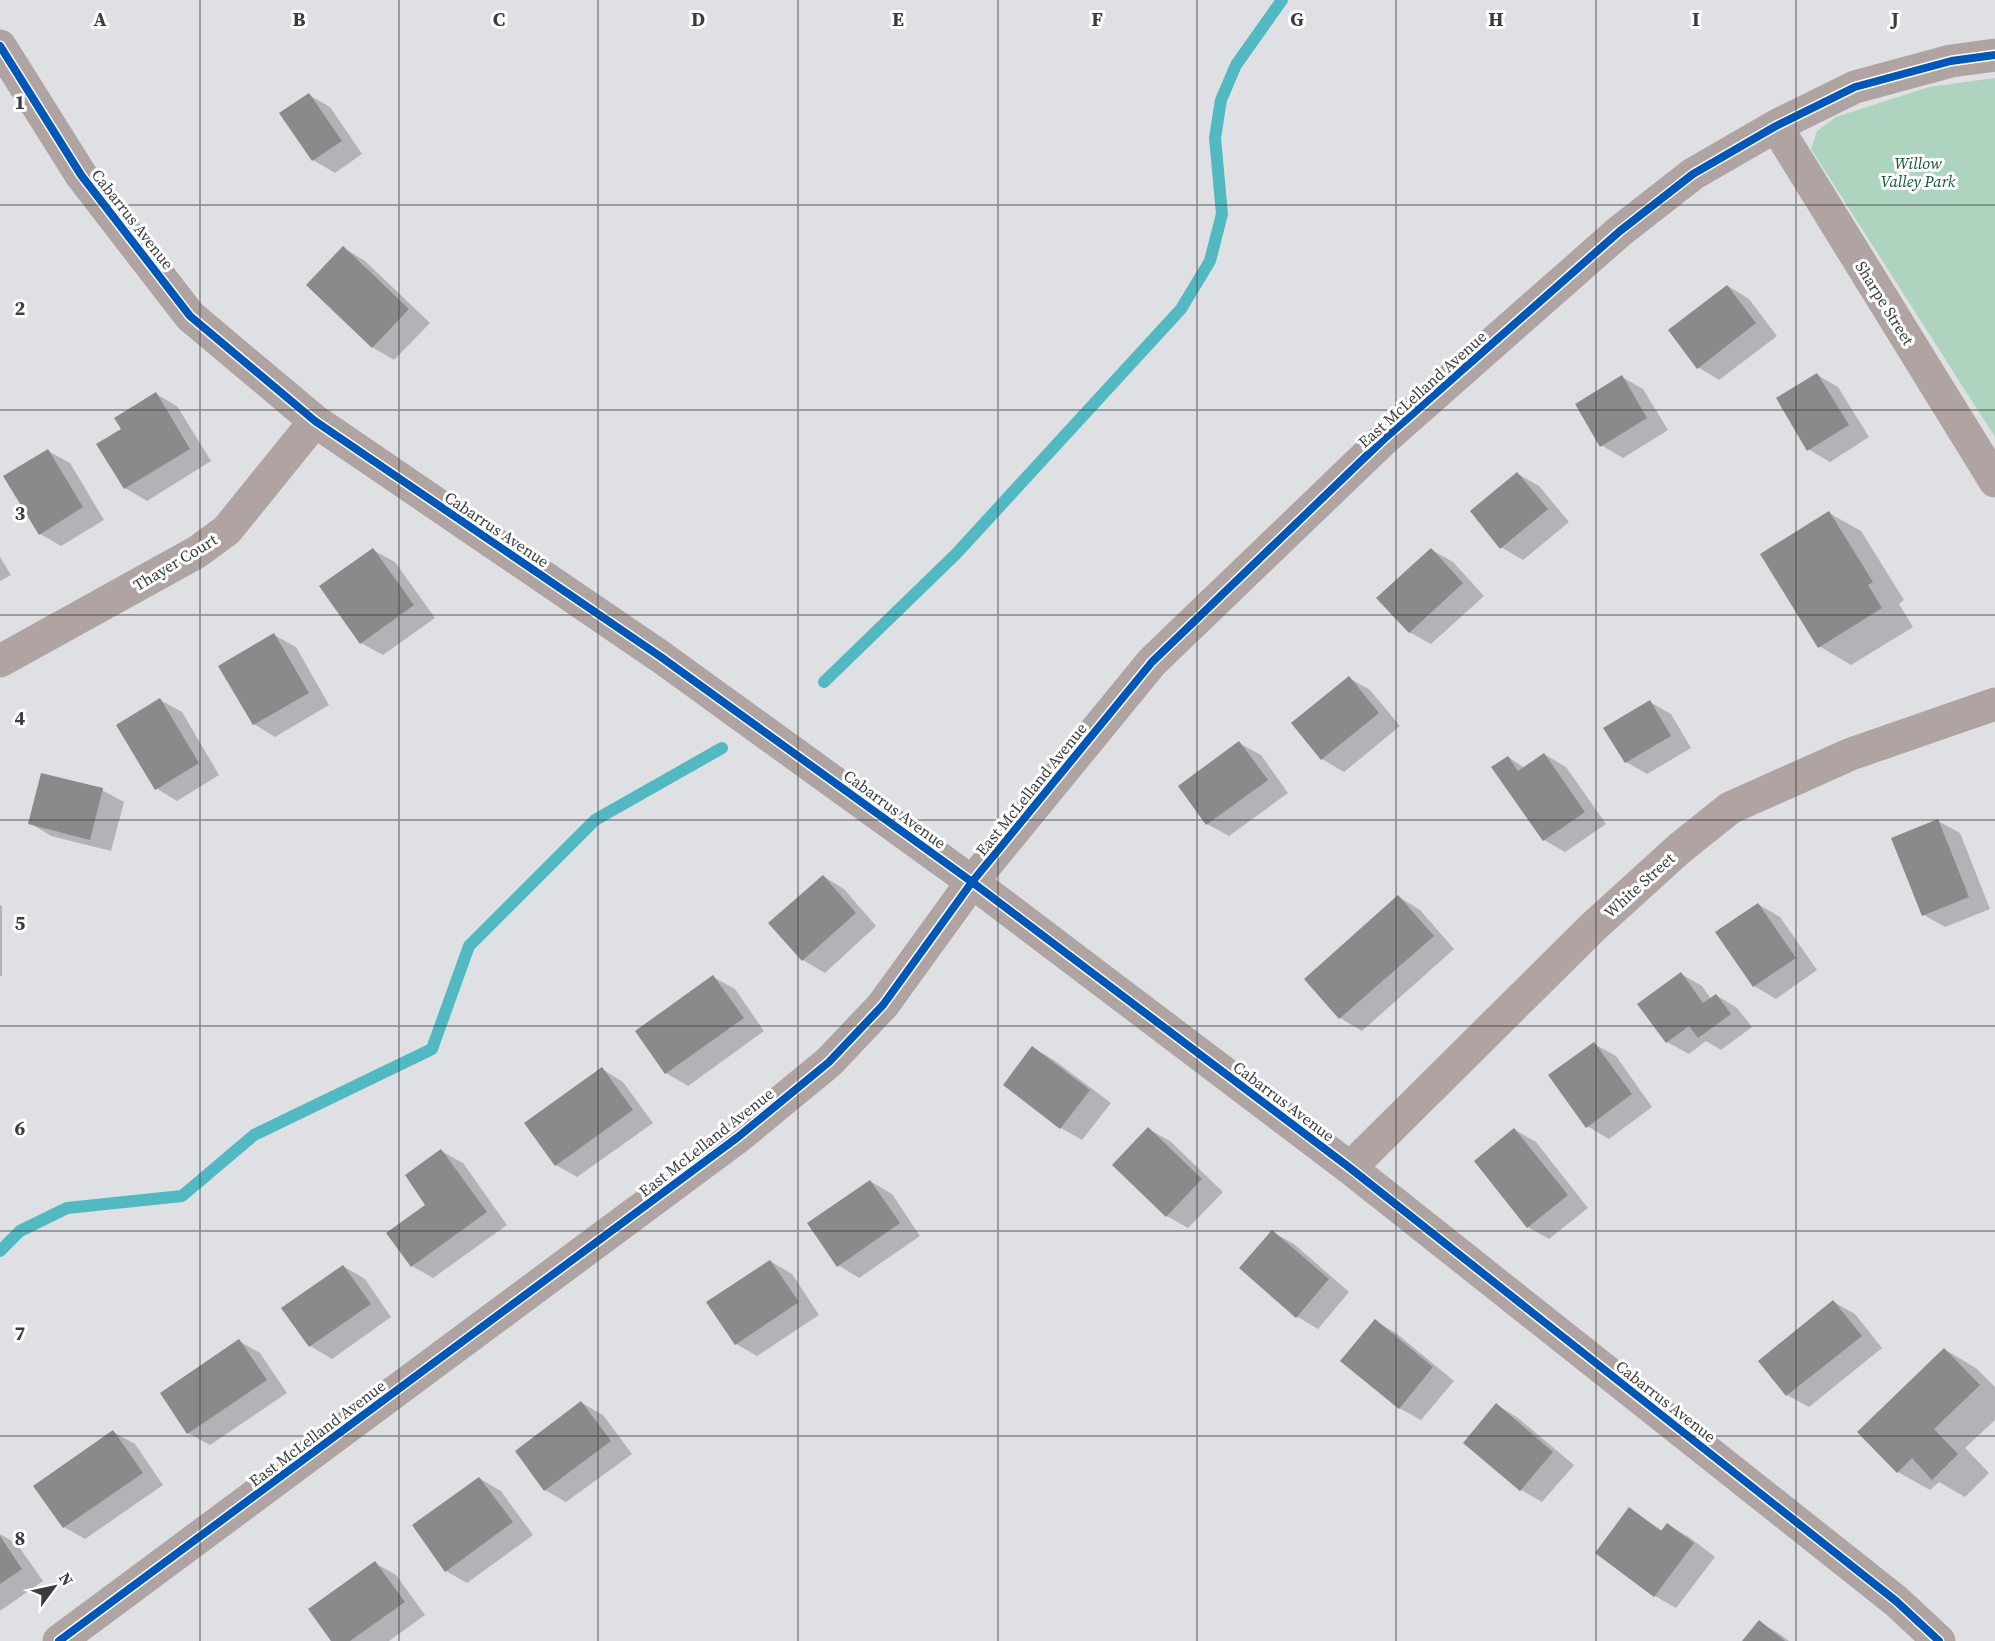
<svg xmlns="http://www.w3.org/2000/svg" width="1995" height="1641" font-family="'Source Serif 4',serif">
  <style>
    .green { fill: #aed3be }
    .shadow { fill: #0003 }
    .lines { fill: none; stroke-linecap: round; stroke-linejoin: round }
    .stream { stroke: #52b9c3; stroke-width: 12 }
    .building { fill: #8b8a8b }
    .minor { stroke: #b0a4a3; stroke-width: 33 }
    .cycleway-casing { stroke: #fff; stroke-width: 11 }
    .cycleway { stroke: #0057b8; stroke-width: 8 }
    .grid { fill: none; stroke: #3b3c3e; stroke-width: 1.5; stroke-opacity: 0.55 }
    .labels { text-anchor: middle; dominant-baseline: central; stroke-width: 6; stroke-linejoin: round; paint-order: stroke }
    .park-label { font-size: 16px; font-style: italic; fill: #115231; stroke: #fff }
    .street-label { font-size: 16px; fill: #3b3c3e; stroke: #fff }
    .grid-label { font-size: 20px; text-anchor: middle; font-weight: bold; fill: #3b3c3e; stroke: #fff; stroke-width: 6; stroke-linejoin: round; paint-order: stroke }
  </style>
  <rect width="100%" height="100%" fill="#dfe0e4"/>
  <path class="green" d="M1995,78V437L1811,149L1817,131L1836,117L1929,87Z"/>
  <path class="shadow" d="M309,95L330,107L362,154L335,173L313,160L281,114Z
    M344,248L365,261L430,323L394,360L372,347Z
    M1728,286L1749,299L1777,336L1719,380L1698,367Z
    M1817,375L1838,387L1869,437L1830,462L1808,449Z
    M1622,377L1643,389L1668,430L1623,458L1601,445Z
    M156,394L177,406L211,461L147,501L125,488L98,445L123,430Z
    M48,451L70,463L104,520L61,546L40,534Z
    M1518,474L1539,486L1569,522L1523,560L1501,547Z
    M1829,513L1861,531L1904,600L1899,604L1913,627L1851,665L1819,646Z
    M373,550L395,562L435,618L383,655L361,643Z
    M1432,550L1453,562L1484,596L1431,644L1409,632Z
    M0,557L11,575L0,581Z
    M274,635L296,647L329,705L275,737L254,724Z
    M1349,678L1370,690L1400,726L1344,772L1322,759L1293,723Z
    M160,700L182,712L219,775L177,801L156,788Z
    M1650,702L1671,714L1691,748L1647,774L1626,762Z
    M1239,743L1261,755L1288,793L1229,836L1207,824Z
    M1544,754L1566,767L1606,824L1565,852L1544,840L1508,757L1525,768Z
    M102,790L124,802L111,851L51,836L30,823Z
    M1938,821L1960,833L1990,909L1945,927L1924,915Z
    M823,876L844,889L876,926L825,973L803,960L770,923Z
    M1399,897L1420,910L1454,949L1362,1031L1340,1018L1306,979Z
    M1758,904L1780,917L1817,970L1776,999L1754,986L1717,933Z
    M0,905L2,906V976H0Z
    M1681,974L1702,986L1711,999L1716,995L1737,1008L1752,1027L1721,1050L1706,1041L1689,1054L1667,1042Z
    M713,977L735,989L764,1031L688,1086L666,1073L637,1032Z
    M1594,1044L1616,1056L1652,1107L1609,1139L1587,1126Z
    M1033,1048L1054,1060L1111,1103L1082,1140L1061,1128Z
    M602,1069L623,1082L653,1123L577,1177L556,1165Z
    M1148,1129L1170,1141L1223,1192L1188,1228L1167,1216Z
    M1515,1130L1536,1142L1588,1208L1549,1239L1528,1227Z
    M441,1151L463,1163L507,1225L433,1278L412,1266Z
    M870,1181L892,1194L920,1236L859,1278L838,1265Z
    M1272,1232L1294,1244L1349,1292L1318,1329L1296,1316Z
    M770,1261L792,1274L819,1315L757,1356L736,1344Z
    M343,1266L365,1279L391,1317L332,1359L310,1346L283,1308Z
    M1834,1302L1855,1314L1882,1348L1809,1407L1787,1395L1760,1361Z
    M1375,1321L1396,1333L1454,1381L1421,1420L1399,1408Z
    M239,1341L260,1353L287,1393L210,1445L188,1433L162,1393Z
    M1944,1349L1976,1368L1995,1387V1420L1965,1448L1989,1473L1965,1497L1939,1482L1930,1490L1898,1472Z
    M582,1403L603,1415L632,1454L566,1502L545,1490Z
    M1497,1405L1518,1418L1574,1465L1542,1502L1521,1490Z
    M113,1432L135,1444L163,1485L85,1539L64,1527Z
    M479,1478L501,1491L533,1535L467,1583L446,1571Z
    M1629,1509L1663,1531L1667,1525L1689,1537L1715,1557L1676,1608L1655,1596Z
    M0,1534L17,1544L43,1581L0,1611Z
    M375,1563L396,1575L425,1615L389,1641H333Z
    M1759,1622L1780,1634L1789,1641H1744Z"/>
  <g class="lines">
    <path class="stream" d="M824,682L956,554L1181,309L1210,261L1222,214L1215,138L1221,100L1236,65L1282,0
      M0,1251L20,1231L67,1208L182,1196L254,1135L432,1049L469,946L595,820L722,748"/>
  </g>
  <path class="building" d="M309,93L342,141L312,161L279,113Z
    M343,246L409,309L372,348L306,285Z
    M1727,285L1756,323L1697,369L1668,330Z
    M1817,373L1849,425L1807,451L1776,398Z
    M1622,375L1647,418L1600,447L1575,404Z
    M156,392L190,449L124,489L96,444L121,429L114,418Z
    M48,449L83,507L39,535L3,476Z
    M1517,472L1548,509L1500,549L1470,511Z
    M1829,511L1873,582L1868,585L1882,608L1818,648L1760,554Z
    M373,548L414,605L360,644L319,586Z
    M1431,548L1463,583L1409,633L1376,598Z
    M274,633L309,693L253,725L218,666Z
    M1349,676L1379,713L1321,760L1291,723Z
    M160,698L199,763L155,790L116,725Z
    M1650,700L1671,736L1625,763L1603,728Z
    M1239,741L1268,780L1206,825L1178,786Z
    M1544,753L1585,812L1543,841L1491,767L1508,756L1518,771Z
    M41,773L103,788L90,840L28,824Z
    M1938,819L1969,897L1922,916L1891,838Z
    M823,875L856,913L802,961L768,923Z
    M1398,895L1434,936L1339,1019L1304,979Z
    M1758,903L1796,958L1753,987L1715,932Z
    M1681,972L1703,1003L1716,994L1731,1014L1698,1038L1689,1026L1666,1043L1637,1004Z
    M713,975L744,1018L665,1074L635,1031Z
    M1594,1042L1632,1094L1586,1128L1548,1075Z
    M1032,1046L1090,1090L1060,1129L1003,1085Z
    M602,1067L633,1110L555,1166L524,1123Z
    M1148,1127L1202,1179L1166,1217L1112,1165Z
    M1514,1128L1568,1195L1527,1228L1474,1161Z
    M441,1149L487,1212L411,1267L386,1233L425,1205L405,1175Z
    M870,1180L900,1223L837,1267L807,1223Z
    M1272,1230L1329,1279L1296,1318L1239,1268Z
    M770,1260L799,1302L735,1345L706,1302Z
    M343,1265L371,1304L309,1347L281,1308Z
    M1833,1300L1862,1336L1786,1396L1758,1361Z
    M1375,1319L1433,1367L1399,1409L1340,1361Z
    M239,1339L267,1380L187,1434L160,1393Z
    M1944,1348L1980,1385L1934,1429L1958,1454L1932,1480L1912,1458L1897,1473L1857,1432Z
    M581,1401L611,1441L544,1491L515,1451Z
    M1496,1403L1553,1452L1520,1491L1463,1443Z
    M113,1430L143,1473L63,1528L33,1486Z
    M479,1477L513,1522L445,1572L412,1525Z
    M1629,1507L1661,1531L1667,1523L1694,1543L1654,1597L1595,1553Z
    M0,1536L22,1569L0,1584Z
    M375,1561L405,1602L350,1641H331L308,1609Z
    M1759,1620L1785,1641H1742Z"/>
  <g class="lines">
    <path class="minor" d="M0,46L81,175L190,316L315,421L661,657L972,882L1350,1168L1896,1601L1939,1641
      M1776,126L1995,481
      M0,661L197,552L227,530L315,421
      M1350,1168L1593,927L1680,848L1730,808L1851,754L1995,704
      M59,1641L738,1137L829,1062L883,1005L972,882L1152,662L1384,439L1620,231L1693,174L1776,126L1855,87L1951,61L1995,55"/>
    <defs>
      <path id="cycleway" d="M0,46L81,175L190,316L315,421L661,657L972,882L1350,1168L1896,1601L1939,1641
        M59,1641L738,1137L829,1062L883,1005L972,882L1152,662L1384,439L1620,231L1693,174L1776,126L1855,87L1951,61L1995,55"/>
    </defs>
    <use href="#cycleway" class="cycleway-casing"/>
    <use href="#cycleway" class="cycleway"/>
  </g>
  <path class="grid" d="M200,0V1641M399,0V1641M598,0V1641M798,0V1641M998,0V1641M1197,0V1641M1396,0V1641M1596,0V1641M1796,0V1641M0,205H1995M0,410H1995M0,615H1995M0,820H1995M0,1026H1995M0,1231H1995M0,1436H1995"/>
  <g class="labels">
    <g class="park-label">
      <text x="1918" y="163">Willow<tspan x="1918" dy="18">Valley Park</tspan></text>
    </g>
    <g class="street-label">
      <text transform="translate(133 219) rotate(52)">Cabarrus Avenue</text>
      <text transform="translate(1885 303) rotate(58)">Sharpe Street</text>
      <text transform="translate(1422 389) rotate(-42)">East McLelland Avenue</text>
      <text transform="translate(497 529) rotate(34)">Cabarrus Avenue</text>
      <text transform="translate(175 562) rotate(-31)">Thayer Court</text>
      <text transform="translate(1031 789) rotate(-51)">East McLelland Avenue</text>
      <text transform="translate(895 809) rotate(36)">Cabarrus Avenue</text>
      <text transform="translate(1639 885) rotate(-42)">White Street</text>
      <text transform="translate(1284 1101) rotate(37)">Cabarrus Avenue</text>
      <text transform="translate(706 1142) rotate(-38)">East McLelland Avenue</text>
      <text transform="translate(1666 1401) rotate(38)">Cabarrus Avenue</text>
      <text transform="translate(317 1433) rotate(-37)">East McLelland Avenue</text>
    </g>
  </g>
  <g class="grid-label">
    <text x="100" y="26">A</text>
    <text x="299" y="26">B</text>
    <text x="499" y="26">C</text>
    <text x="698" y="26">D</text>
    <text x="898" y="26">E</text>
    <text x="1097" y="26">F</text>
    <text x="1297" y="26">G</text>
    <text x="1496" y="26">H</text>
    <text x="1696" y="26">I</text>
    <text x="1895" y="26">J</text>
    <text x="20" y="109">1</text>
    <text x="20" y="315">2</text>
    <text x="20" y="520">3</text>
    <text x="20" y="725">4</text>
    <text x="20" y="930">5</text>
    <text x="20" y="1135">6</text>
    <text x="20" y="1340">7</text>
    <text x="20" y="1545">8</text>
  </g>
  <g transform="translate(54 1587) rotate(57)" stroke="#ffffff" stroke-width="4.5" paint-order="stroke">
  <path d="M0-4.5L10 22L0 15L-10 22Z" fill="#3b3c3e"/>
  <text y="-9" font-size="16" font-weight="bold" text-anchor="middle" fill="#3b3c3e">N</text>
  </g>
</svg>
